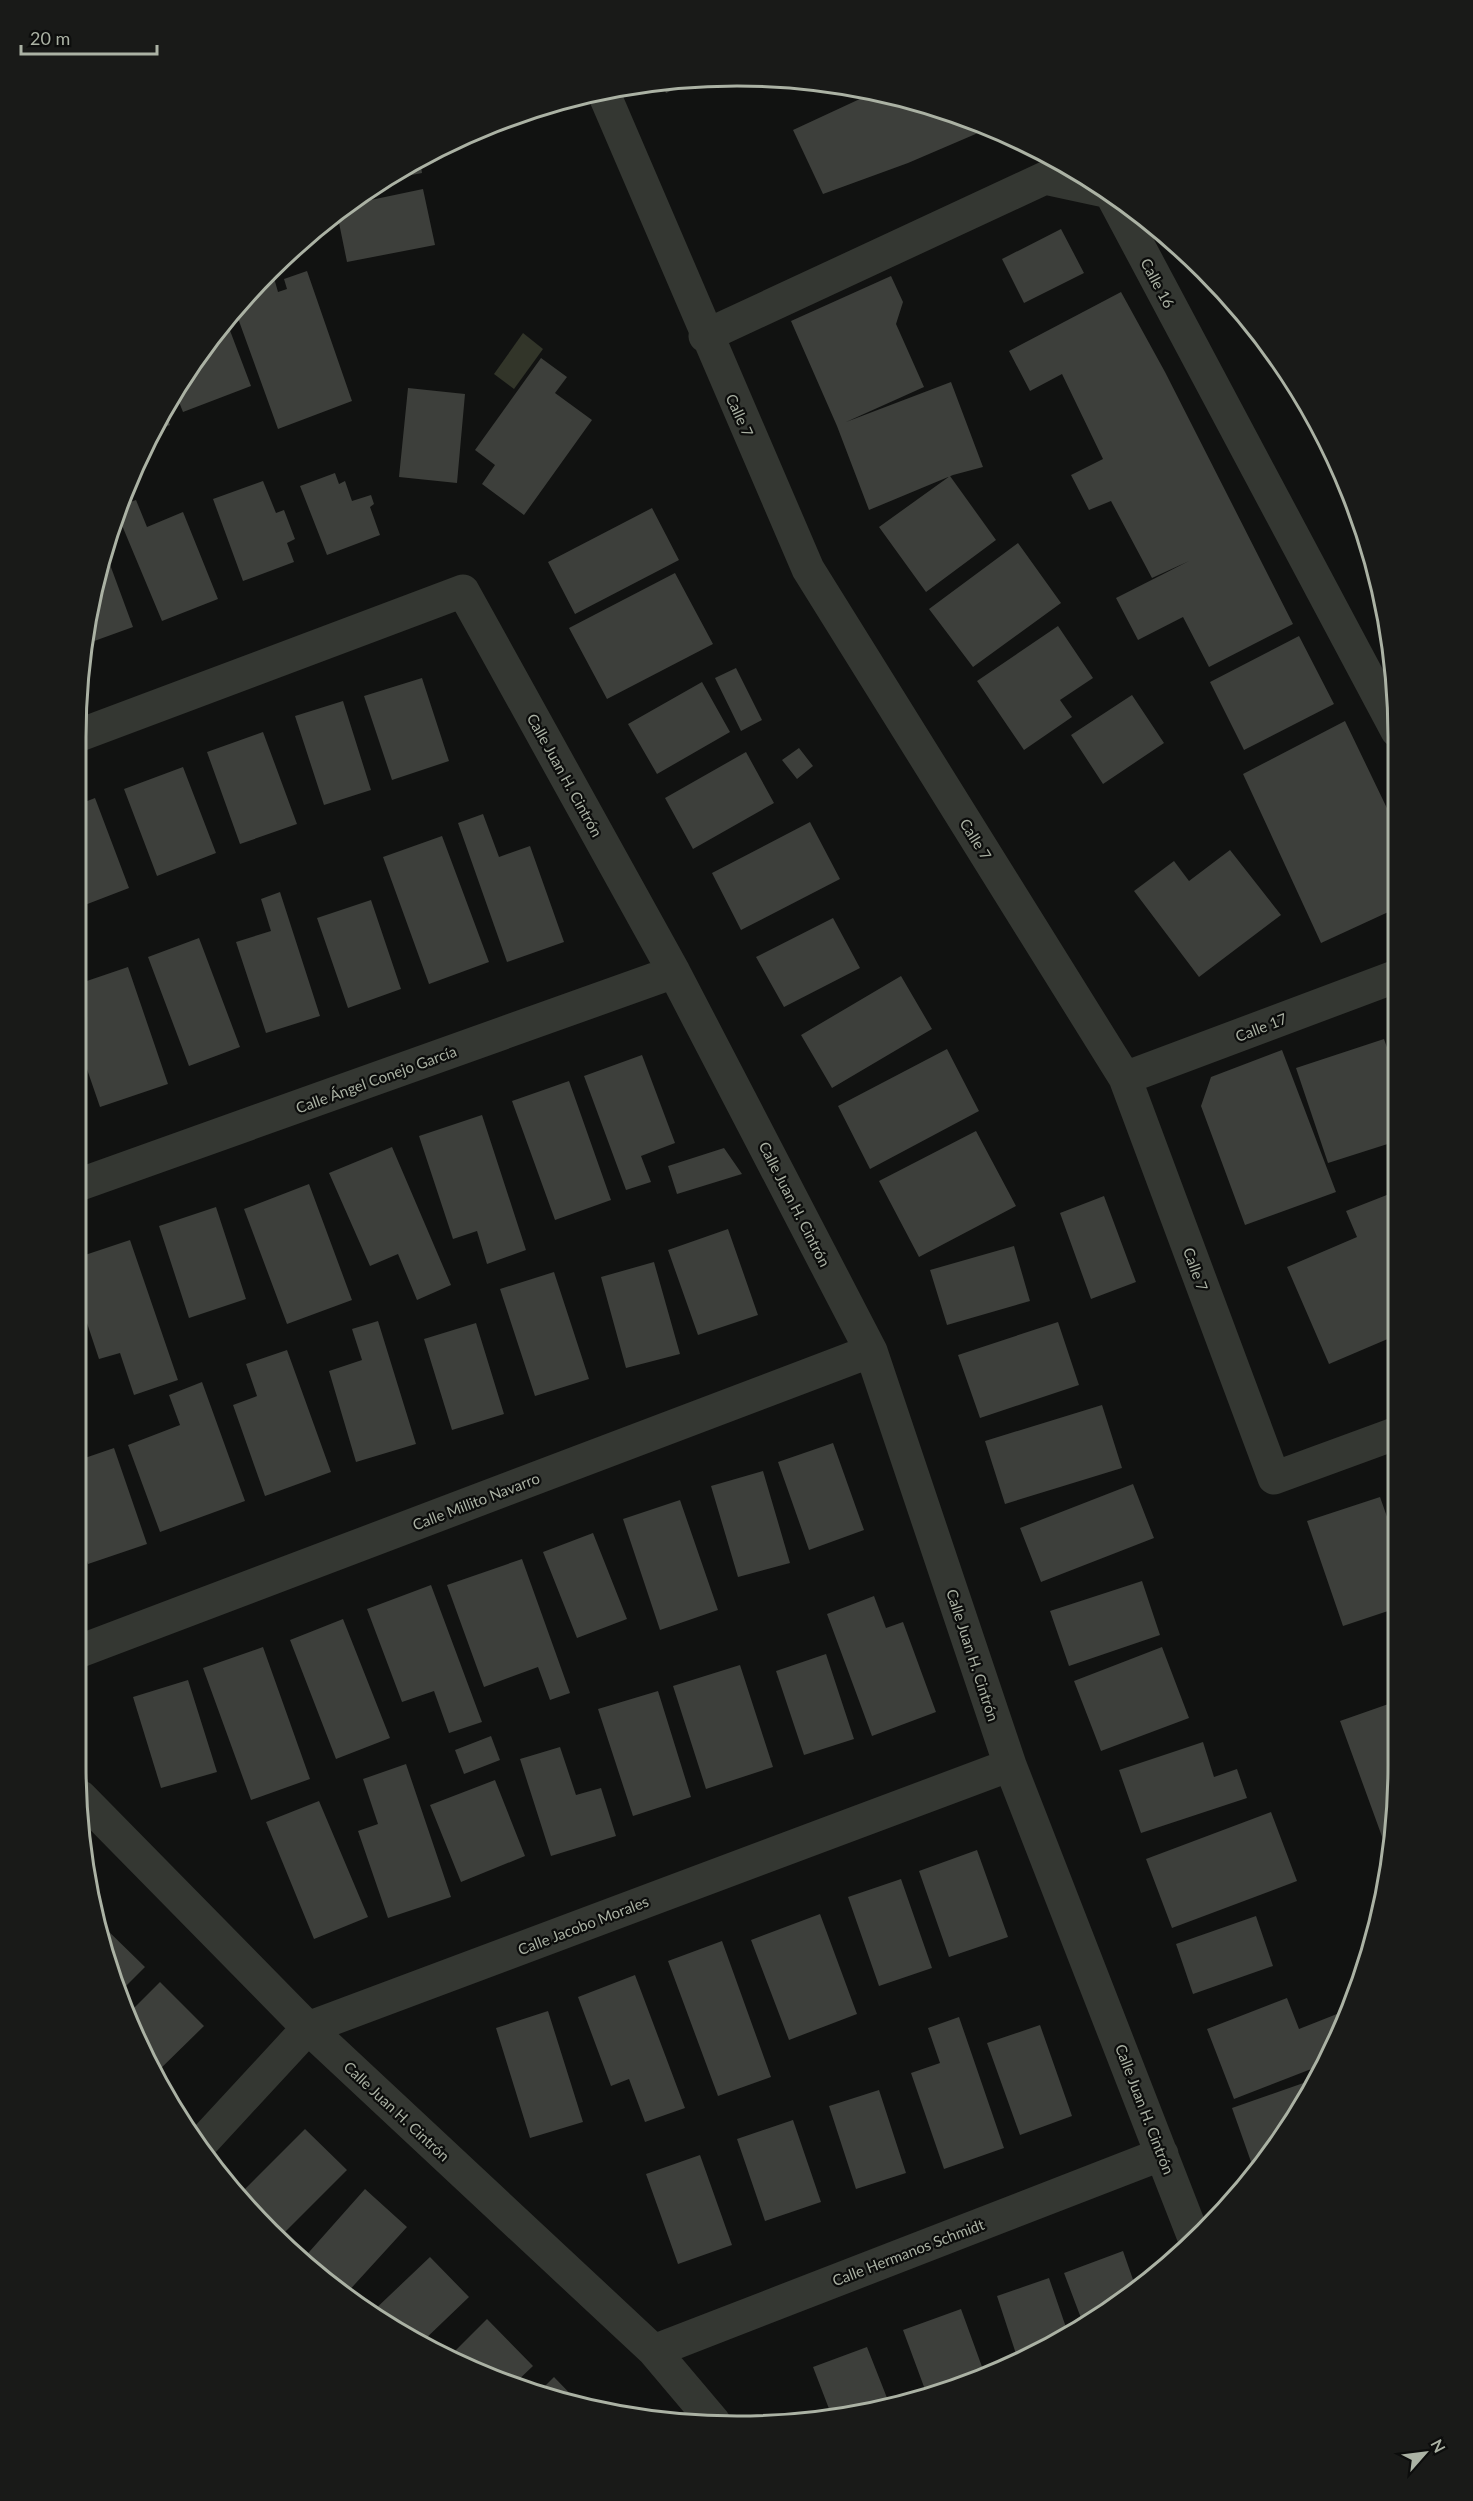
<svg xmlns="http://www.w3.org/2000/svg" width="1473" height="2501" font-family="Lato,sans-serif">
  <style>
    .water { fill: #323529 }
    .building { fill: #3d3f3b }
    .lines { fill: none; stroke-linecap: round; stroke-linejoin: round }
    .street { stroke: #343732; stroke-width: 33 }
    .labels { text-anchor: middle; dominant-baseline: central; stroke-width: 4.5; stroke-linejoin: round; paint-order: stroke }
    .street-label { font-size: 15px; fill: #abb2a4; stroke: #0c0d0c }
    .rim { fill: none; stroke: #abb2a4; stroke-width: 3 }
  </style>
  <rect width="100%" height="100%" fill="#111211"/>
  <path class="water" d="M523,333L543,349L514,389L494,374Z"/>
  <path class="building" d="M700,79L666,93L661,82Z
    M877,91L989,125L992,127L908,163L823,194L793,130Z
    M420,159L422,173L381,181V180Z
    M423,189L435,245L347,262L337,213L347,205Z
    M1061,229L1084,273L1024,303L1002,259Z
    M307,271L352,401L278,429L235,310L256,284L274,278L278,292L287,289L284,279Z
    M891,276L903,302L896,324L924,387L846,422L951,382L983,467L953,475L869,510L837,426L791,321Z
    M1121,292L1165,372L1293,624L1209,667L1183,617L1138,640L1116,598L1189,561L1152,578L1111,501L1089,510L1071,475L1103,459L1062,374L1030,391L1009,351Z
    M226,320L251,386L183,412L175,392L186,369Z
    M541,358L567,377L555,393L592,420L524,515L482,484L495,465L475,450Z
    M408,388L465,394L457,483L399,477Z
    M165,412L170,425L156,430Z
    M335,473L339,484L345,481L352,501L371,495L374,504L370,507L380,535L327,555L300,486Z
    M950,476L996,540L926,592L879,527Z
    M263,481L276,513L284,510L295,539L287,543L294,562L243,581L213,499Z
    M136,500L147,527L183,512L218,599L162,621L116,511L119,506Z
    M652,508L679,560L575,614L548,562Z
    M1018,543L1061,603L973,667L929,609Z
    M105,551L133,627L86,644Z
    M675,573L713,644L607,699L569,628Z
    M1058,626L1093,678L1060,700L1072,717L1024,750L977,681Z
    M1299,636L1334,704L1244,750L1210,682Z
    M736,668L762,720L741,731L715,678Z
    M422,678L449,761L392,780L364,696Z
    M702,682L730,732L657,774L628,724Z
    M1132,695L1164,743L1103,784L1071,735Z
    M343,701L371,790L324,805L295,716Z
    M1345,721L1397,829V908L1321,943L1243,774Z
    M263,732L297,824L240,844L207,752Z
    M799,748L813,766L797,779L782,760Z
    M746,752L774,803L693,849L665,798Z
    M183,767L216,853L157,876L124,789Z
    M95,798L129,888L77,908V805Z
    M483,814L499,857L530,846L564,942L507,962L458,823Z
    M810,822L840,879L741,930L712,873Z
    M442,836L489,962L429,984L383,857Z
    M1230,850L1281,915L1199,977L1134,891L1174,861L1189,881Z
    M280,892L320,1016L266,1033L236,942L271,931L261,899Z
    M371,900L401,989L348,1008L317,918Z
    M833,918L860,968L784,1007L756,957Z
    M199,938L240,1047L189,1066L148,957Z
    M128,967L168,1084L100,1107L78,1043V984Z
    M901,976L932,1029L832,1088L801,1035Z
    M1384,1039L1397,1076V1141L1328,1163L1296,1068Z
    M947,1049L979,1111L870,1169L838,1106Z
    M1282,1050L1336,1192L1245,1225L1201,1106L1211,1077Z
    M642,1055L675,1143L641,1156L651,1182L626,1190L584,1076Z
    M569,1081L611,1200L555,1220L512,1101Z
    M482,1115L526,1250L487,1264L477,1231L453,1239L419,1136Z
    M976,1131L1016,1206L919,1257L879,1181Z
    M392,1147L451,1285L417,1300L398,1254L370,1266L329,1173Z
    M724,1148L742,1174L677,1194L668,1166Z
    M309,1184L352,1300L287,1324L244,1209Z
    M1397,1191V1335L1329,1364L1287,1267L1357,1237L1346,1211Z
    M1104,1196L1136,1282L1091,1299L1060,1213Z
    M216,1207L246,1299L189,1318L159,1226Z
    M728,1229L758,1315L698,1335L668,1250Z
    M130,1240L178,1380L134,1395L120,1353L99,1359L79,1299V1257Z
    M1014,1246L1030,1301L947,1325L930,1270Z
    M654,1262L680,1354L626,1368L601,1277Z
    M554,1272L589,1379L535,1396L500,1289Z
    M378,1321L416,1444L356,1462L329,1371L362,1360L352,1329Z
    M1058,1322L1079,1385L980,1418L958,1355Z
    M476,1323L504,1414L452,1430L424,1339Z
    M287,1350L331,1472L265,1496L233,1405L257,1396L246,1364Z
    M202,1382L245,1501L160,1532L128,1445L180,1425L169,1395Z
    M1102,1405L1122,1468L1005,1504L985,1441Z
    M833,1443L864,1530L809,1550L778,1462Z
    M114,1448L147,1544L88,1564L80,1539L79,1460Z
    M763,1471L790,1563L738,1577L711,1486Z
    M1133,1484L1154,1538L1041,1582L1020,1528Z
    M1380,1497L1397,1545V1608L1343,1626L1307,1521Z
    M680,1500L718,1610L660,1630L623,1519Z
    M593,1533L627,1619L577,1638L543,1552Z
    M522,1559L570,1693L550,1700L538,1667L484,1687L447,1585Z
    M1142,1581L1160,1635L1069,1666L1050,1611Z
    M431,1585L482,1722L449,1733L434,1691L402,1702L367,1609Z
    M874,1596L886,1628L903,1622L936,1712L872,1736L827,1614Z
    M343,1619L390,1738L336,1759L290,1640Z
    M263,1647L310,1779L251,1800L203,1668Z
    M1162,1647L1189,1718L1101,1751L1074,1681Z
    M826,1654L854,1739L804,1755L776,1671Z
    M740,1665L773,1767L706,1789L673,1686Z
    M188,1680L217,1772L161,1788L133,1697Z
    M658,1691L691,1797L633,1816L598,1709Z
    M1397,1701V1808L1388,1853L1340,1721Z
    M491,1736L500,1760L464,1774L455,1750Z
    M1203,1742L1214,1777L1237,1769L1247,1798L1141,1833L1119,1770Z
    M560,1747L576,1795L601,1788L616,1836L551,1856L520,1759Z
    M406,1764L451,1897L388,1918L358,1831L378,1824L363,1779Z
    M495,1780L525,1856L461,1882L430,1805Z
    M319,1801L368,1917L314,1939L266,1822Z
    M1271,1812L1297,1881L1172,1928L1146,1859Z
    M977,1850L1008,1937L949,1957L919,1871Z
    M901,1879L932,1968L879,1986L848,1897Z
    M820,1914L857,2014L789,2040L751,1940Z
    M1256,1916L1273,1966L1193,1994L1176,1944Z
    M101,1924L145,1967L117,1995L110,1977L98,1927Z
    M722,1941L771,2077L718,2096L668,1961Z
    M635,1975L685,2108L645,2122L629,2079L611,2086L578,1997Z
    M160,1982L204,2026L154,2075L143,2057L126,2016Z
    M1287,1998L1299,2029L1342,2012L1344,2016L1319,2066L1234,2099L1207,2029Z
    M548,2011L583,2122L530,2138L496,2028Z
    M959,2017L1004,2148L944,2169L911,2073L940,2063L928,2028Z
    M1040,2025L1072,2116L1020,2135L987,2043Z
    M1312,2080L1287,2132L1255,2173L1232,2108Z
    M879,2090L906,2173L856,2189L829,2106Z
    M793,2120L821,2202L765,2221L737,2139Z
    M305,2129L347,2170L283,2234L242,2192Z
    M700,2155L732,2245L678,2264L646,2174Z
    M365,2189L407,2227L345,2295L302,2260Z
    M1123,2251L1137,2291L1084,2326L1064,2273Z
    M430,2257L469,2297L420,2344L369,2315Z
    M1049,2278L1069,2336L1018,2360L997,2296Z
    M961,2309L985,2375L949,2391L927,2395L903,2330Z
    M487,2319L533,2366L514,2384L447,2359Z
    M867,2347L889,2403L831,2414L813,2367Z
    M554,2377L583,2407L538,2393Z"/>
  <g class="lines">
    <path class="street" d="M602,89L808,569L1125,1078L1274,1478L1397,1433
      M705,336L1045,178L1110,192L1397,731
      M77,736L463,591L674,972L871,1351L1010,1765L1194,2238
      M1125,1078L1397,976
      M78,1185L674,972
      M80,1651L871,1351
      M81,1797L308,2028L654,2351L714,2422
      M199,2146L308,2028L1010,1765
      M654,2351L1162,2154"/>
  </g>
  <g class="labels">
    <g class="street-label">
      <text transform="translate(1158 283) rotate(62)">Calle 16</text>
      <text transform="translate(740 415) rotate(66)">Calle 7</text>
      <text transform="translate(565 775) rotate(61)">Calle Juan H. Cintrón</text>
      <text transform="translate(976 839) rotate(58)">Calle 7</text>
      <text transform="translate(1261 1027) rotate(-21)">Calle 17</text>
      <text transform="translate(376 1079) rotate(-20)">Calle Ángel Conejo García</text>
      <text transform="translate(795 1204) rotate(63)">Calle Juan H. Cintrón</text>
      <text transform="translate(1196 1269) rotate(70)">Calle 7</text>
      <text transform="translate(476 1501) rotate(-21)">Calle Millito Navarro</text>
      <text transform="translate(973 1655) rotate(72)">Calle Juan H. Cintrón</text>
      <text transform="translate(583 1925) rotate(-21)">Calle Jacobo Morales</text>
      <text transform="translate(1145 2109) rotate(69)">Calle Juan H. Cintrón</text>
      <text transform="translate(397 2111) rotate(43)">Calle Juan H. Cintrón</text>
      <text transform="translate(908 2252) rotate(-21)">Calle Hermanos Schmidt</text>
    </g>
  </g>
  <path d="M0 0H1473V2501H0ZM737 86H737A651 651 0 0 1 1388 737V1765A651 651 0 0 1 737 2416H737A651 651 0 0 1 86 1765V737A651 651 0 0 1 737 86Z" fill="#191a18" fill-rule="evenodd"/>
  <path class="rim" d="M737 86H737A651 651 0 0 1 1388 737V1765A651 651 0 0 1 737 2416H737A651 651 0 0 1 86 1765V737A651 651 0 0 1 737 86Z"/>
  <g transform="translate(1425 2453) rotate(62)" stroke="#0c0d0c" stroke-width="4.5" paint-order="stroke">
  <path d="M0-4.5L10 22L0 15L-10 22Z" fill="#abb2a4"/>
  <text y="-9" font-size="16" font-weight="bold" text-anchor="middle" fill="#abb2a4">N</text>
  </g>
  <path d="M21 45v9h136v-9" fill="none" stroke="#abb2a4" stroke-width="3"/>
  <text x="30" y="45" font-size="18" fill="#abb2a4" stroke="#0c0d0c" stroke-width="4.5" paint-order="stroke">20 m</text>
</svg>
